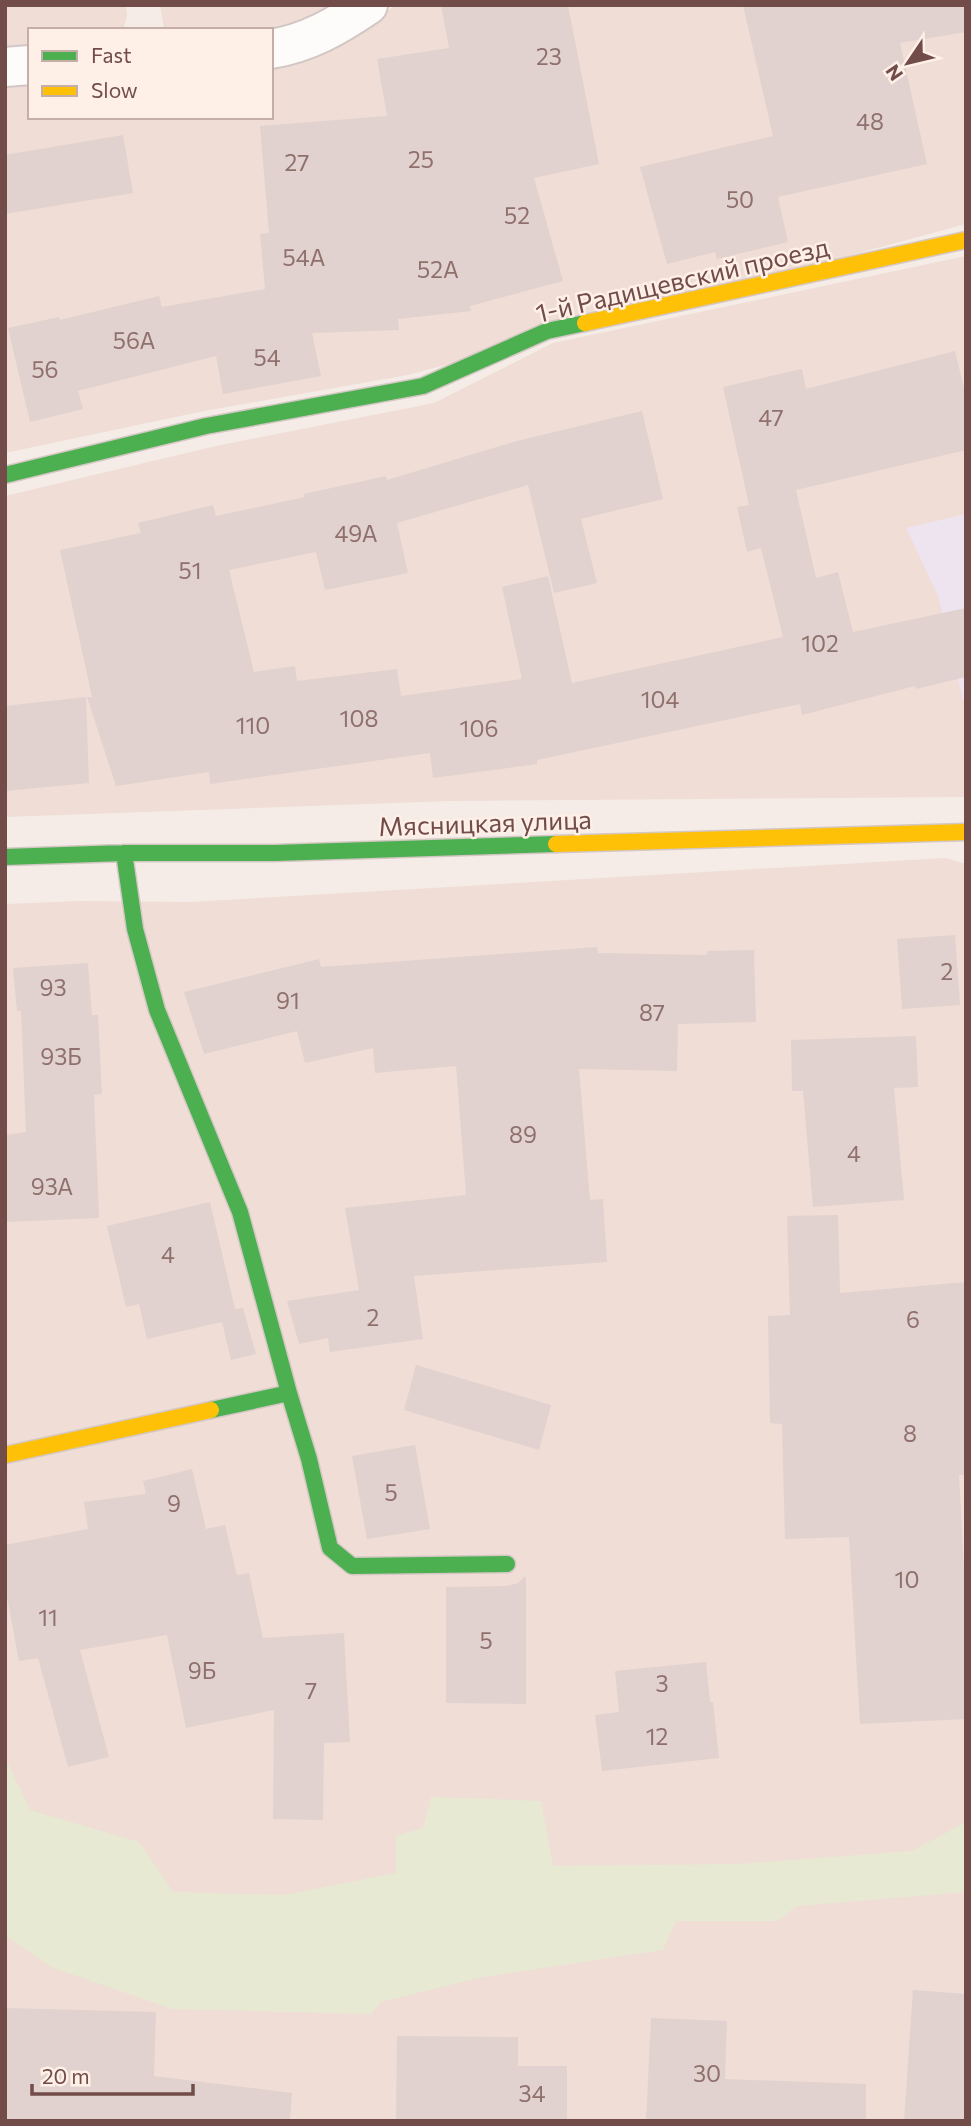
<svg xmlns="http://www.w3.org/2000/svg" width="971" height="2126" font-family="Commissioner,sans-serif">
  <style>
    .residential { fill: #efddd6 }
    .education { fill: #ede4f0 }
    .green { fill: #e7e9d2 }
    .building { fill: #e1d2cf }
    .lines { fill: none; stroke-linecap: round; stroke-linejoin: round }
    .street-casing { stroke: #d3c7c5; stroke-width: 42 }
    .fast-casing { stroke: #d4c7c4; stroke-width: 19 }
    .slow-casing { stroke: #d4c7c4; stroke-width: 19 }
    .street { stroke: #fefcfb; stroke-width: 38 }
    .fast { stroke: #4caf50; stroke-width: 16 }
    .slow { stroke: #ffc107; stroke-width: 16 }
    .labels { text-anchor: middle; dominant-baseline: central; stroke-width: 5; stroke-linejoin: round; paint-order: stroke }
    .number-label { font-size: 23px; fill: #8f706d }
    .street-label { font-size: 26px; fill: #714c49; stroke: #feefe7 }
  </style>
  <rect width="100%" height="100%" fill="#f5ece7"/>
  <path class="residential" d="M5,5H126L127,16L123,30H30V47L5,50Z
    M160,5H334L283,27L271,30H167L164,28Z
    M396,5H966V224L408,375L204,411L5,453V86L30,84V117H271V65L301,63L345,42Z
    M966,256V797L449,801L5,817V496L216,446L434,403L553,343Z
    M945,858L966,864V2121H5V904L81,901L191,902Z"/>
  <path class="education" d="M966,514V699L963,700L938,596L906,528Z"/>
  <path class="green" d="M5,1757L30,1810L139,1842L173,1892L284,1895L396,1873V1836L423,1828L431,1797L541,1801L553,1866L739,1864L912,1851L966,1822V1892L797,1906L778,1921H676L663,1950L483,1977L381,2002L371,2014L172,2009L51,1967L5,1935Z"/>
  <path class="building" d="M441,5H568L599,164L534,178L563,281L470,306L471,311L398,319L399,330L312,333L321,376L223,394L216,356L78,391L83,409L30,422L8,328L59,317L60,320L159,296L162,307L265,289L260,234L269,233L260,126L387,116L377,59L449,48Z
    M743,5H966V32L900,43L927,164L778,197L788,242L717,259L715,252L667,264L640,167L773,136Z
    M123,135L133,193L5,214V155Z
    M955,351L966,396V450L796,490L816,578L838,572L853,632L966,608V677L916,689L915,686L802,715L800,704L537,760V764L433,778L430,753L210,784L209,772L116,786L87,697H92L60,550L141,533L138,523L213,505L216,516L305,497L304,494L386,476L387,480L517,441L642,411L663,499L581,519L597,583L554,593L528,485L397,523L408,573L325,590L316,552L229,570L254,672L295,666L297,681L397,669L401,696L522,679L502,587L548,576L572,683L783,637L761,548L747,552L737,507L749,505L723,387L802,369L806,389Z
    M86,697L89,783L5,791V706Z
    M955,935L960,1005L902,1009L897,939Z
    M597,947L598,953L707,955V951L754,950L756,1022L678,1024L677,1071L579,1069L590,1200L603,1199L607,1262L414,1276L423,1339L330,1352L328,1338L299,1344L287,1301L359,1290L345,1208L466,1195L456,1066L375,1073L373,1048L305,1063L297,1031L204,1054L184,992L319,959L321,967Z
    M88,963L92,1015H98L102,1094L94,1095L99,1218L5,1222V1135L26,1132L21,1011H17L13,968Z
    M916,1036L918,1087L894,1088L904,1200L813,1207L803,1091H792L791,1040Z
    M210,1202L235,1309L243,1308L256,1354L231,1360L222,1322L147,1339L139,1304L126,1307L107,1226Z
    M838,1215L840,1293L966,1282V1475H959L966,1610V1719L860,1724L849,1537L785,1539L782,1424L770,1423L768,1316L790,1315L787,1216Z
    M416,1365L551,1405L539,1450L404,1410Z
    M415,1445L430,1529L367,1539L352,1456Z
    M192,1469L206,1529L225,1525L237,1575L249,1573L263,1638L344,1633L350,1742L324,1743L323,1820L273,1819L274,1710L186,1728L167,1635L80,1650L109,1757L68,1767L38,1658L19,1661L5,1586V1545L88,1529L84,1502L146,1494L143,1481Z
    M524,1577H526V1704L446,1703V1587L507,1586L518,1583Z
    M706,1662L710,1702H713L719,1758L602,1771L595,1715L619,1712L615,1671Z
    M913,1990L966,1994V2121H904Z
    M5,2008L156,2012L154,2076L292,2093L290,2121H5Z
    M651,2018L727,2021L725,2079L866,2084V2121H646Z
    M397,2036L518,2037V2066H567V2121H396Z"/>
  <g class="lines">
    <defs>
      <path id="street" d="M271,49C308,43 337,26 368,5
        M5,67L30,65"/>
      <path id="fast" d="M5,475L206,426L423,386L547,331L585,323
        M124,853L135,929L157,1010L240,1212L289,1393
        M5,857L124,853H275L556,844
        M211,1410L289,1393L309,1459L330,1548L352,1566L507,1564"/>
      <path id="slow" d="M585,323L966,240
        M556,844L966,832
        M5,1455L211,1410"/>
    </defs>
    <use href="#street" class="street-casing"/>
    <use href="#fast" class="fast-casing"/>
    <use href="#slow" class="slow-casing"/>
    <use href="#street" class="street"/>
    <use href="#fast" class="fast"/>
    <use href="#slow" class="slow"/>
  </g>
  <g class="labels">
    <g class="number-label">
      <text x="549" y="56">23</text>
      <text x="870" y="121">48</text>
      <text x="421" y="159">25</text>
      <text x="297" y="162">27</text>
      <text x="740" y="199">50</text>
      <text x="517" y="215">52</text>
      <text x="304" y="257">54А</text>
      <text x="438" y="269">52А</text>
      <text x="134" y="340">56А</text>
      <text x="267" y="357">54</text>
      <text x="45" y="369">56</text>
      <text x="771" y="417">47</text>
      <text x="356" y="533">49А</text>
      <text x="190" y="570">51</text>
      <text x="820" y="643">102</text>
      <text x="660" y="699">104</text>
      <text x="359" y="718">108</text>
      <text x="253" y="725">110</text>
      <text x="479" y="728">106</text>
      <text x="947" y="971">2</text>
      <text x="53" y="987">93</text>
      <text x="288" y="1000">91</text>
      <text x="652" y="1012">87</text>
      <text x="61" y="1056">93Б</text>
      <text x="523" y="1134">89</text>
      <text x="854" y="1153">4</text>
      <text x="52" y="1186">93А</text>
      <text x="168" y="1254">4</text>
      <text x="373" y="1317">2</text>
      <text x="913" y="1319">6</text>
      <text x="910" y="1433">8</text>
      <text x="391" y="1492">5</text>
      <text x="174" y="1503">9</text>
      <text x="907" y="1579">10</text>
      <text x="48" y="1617">11</text>
      <text x="486" y="1640">5</text>
      <text x="202" y="1670">9Б</text>
      <text x="662" y="1683">3</text>
      <text x="311" y="1690">7</text>
      <text x="657" y="1736">12</text>
      <text x="707" y="2073">30</text>
      <text x="532" y="2093">34</text>
    </g>
    <g class="street-label">
      <text transform="translate(682 279) rotate(-13)">1-й Радищевский проезд</text>
      <text transform="translate(485 822) rotate(-2)">Мясницкая улица</text>
    </g>
  </g>
  <rect width="971" height="2126" fill="none" stroke="#714c49" stroke-width="14"/>
  <rect x="28" y="28" width="245" height="91" fill="#feefe7" stroke="#c6aea8" stroke-width="2"/>
  <rect x="42" y="51" width="35" height="10" fill="#4caf50" stroke="#c6aea8" stroke-width="2"/>
  <text x="91" y="63" font-size="21" fill="#714c49">Fast</text>
  <rect x="42" y="86" width="35" height="10" fill="#ffc107" stroke="#c6aea8" stroke-width="2"/>
  <text x="91" y="98" font-size="21" fill="#714c49">Slow</text>
  <g transform="translate(908 63) rotate(235)" stroke="#feefe7" stroke-width="5" paint-order="stroke">
  <path d="M0-5L12 26L0 18L-12 26Z" fill="#714c49"/>
  <text y="-10" font-size="19" font-weight="bold" text-anchor="middle" fill="#714c49">N</text>
  </g>
  <path d="M32 2084v10h161v-10" fill="none" stroke="#714c49" stroke-width="3.5"/>
  <text x="42" y="2084" font-size="21" fill="#714c49" stroke="#feefe7" stroke-width="5" paint-order="stroke">20 m</text>
</svg>
